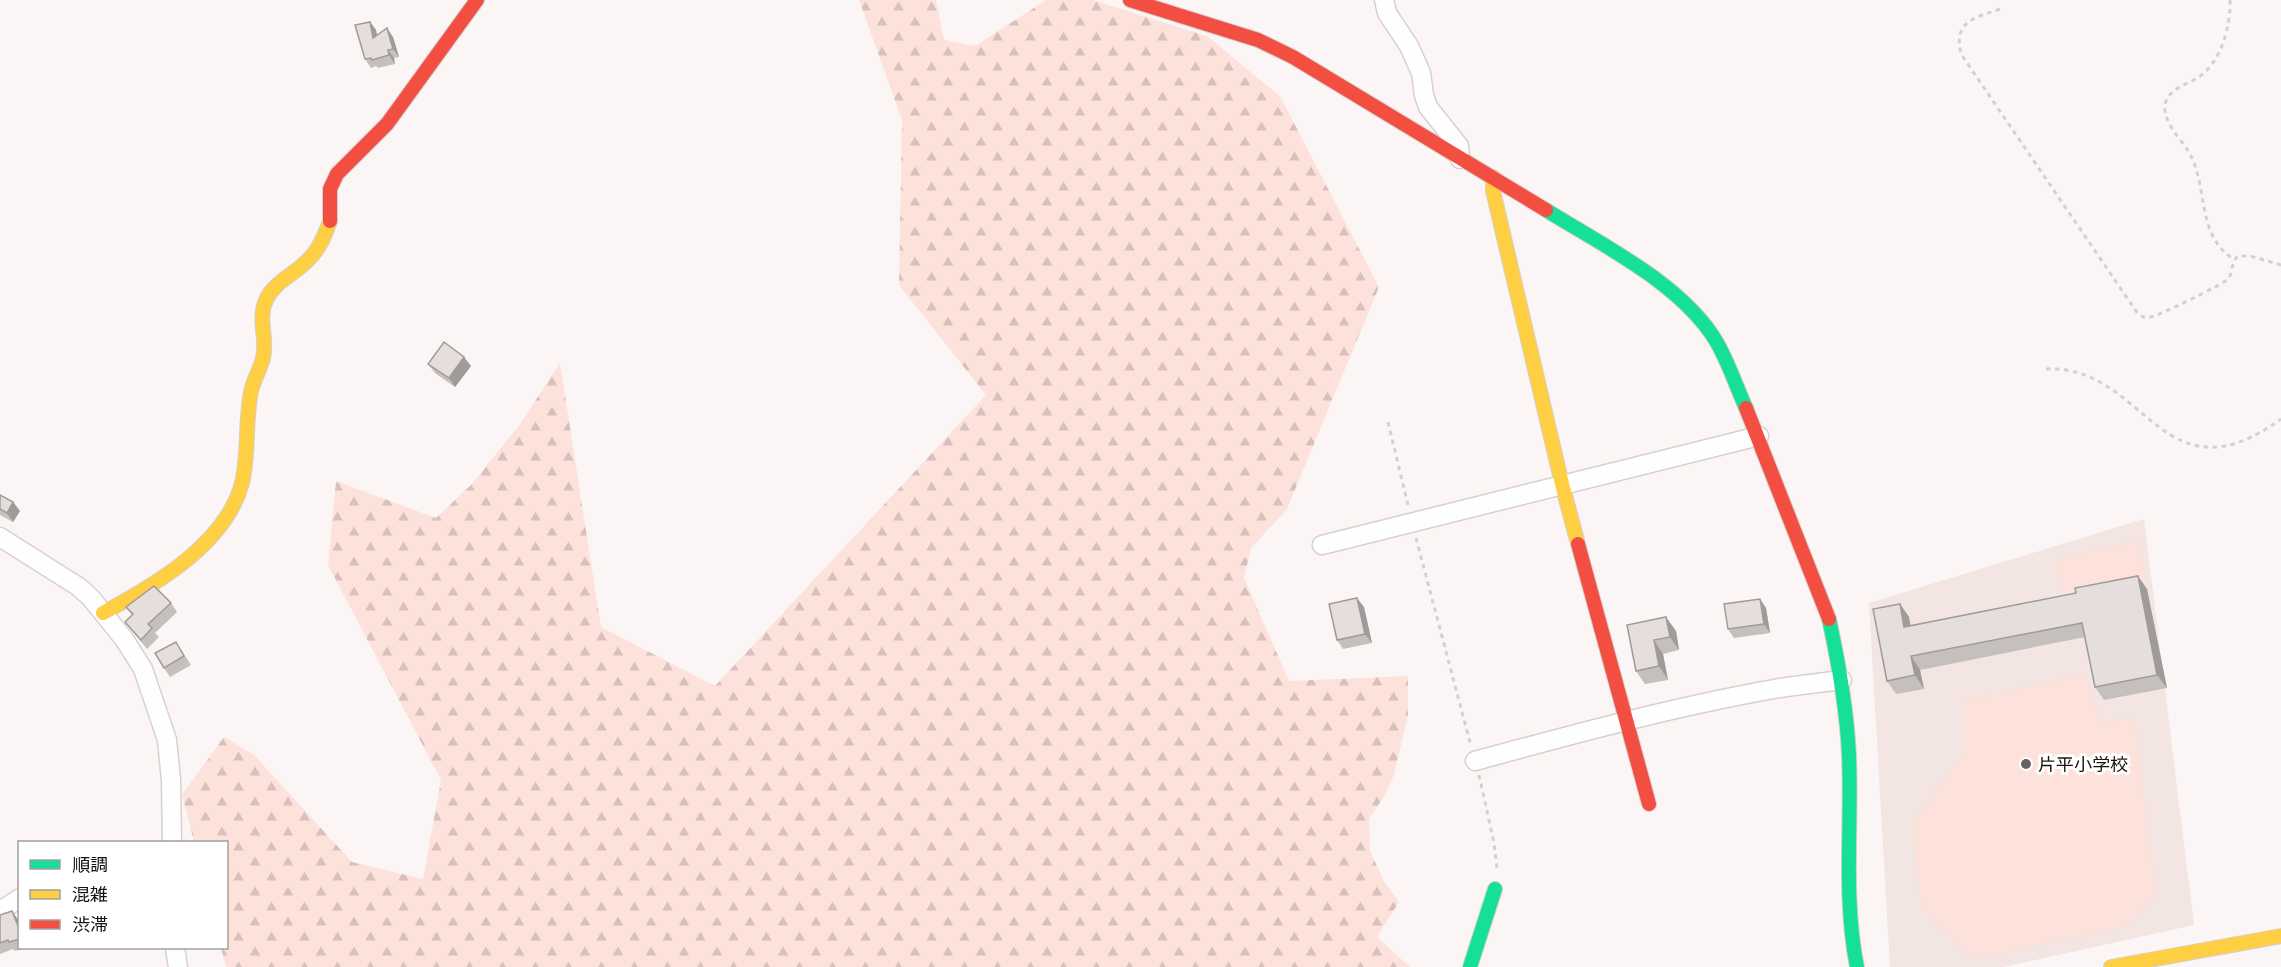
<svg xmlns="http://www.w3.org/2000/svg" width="2281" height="967" font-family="'Archivo Narrow','Noto Sans JP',sans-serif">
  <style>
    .built { fill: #f2e5e2 }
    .forest { fill: url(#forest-firs) }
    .garden { fill: #fde1db }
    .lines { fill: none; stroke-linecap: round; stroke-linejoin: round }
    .street-casing { stroke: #d7d0ce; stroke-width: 21 }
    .fast-casing { stroke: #d7d0ce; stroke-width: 16 }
    .slow-casing { stroke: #d7d0ce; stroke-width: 16 }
    .jam-casing { stroke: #d7d0ce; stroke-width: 16 }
    .path { stroke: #d2d1d0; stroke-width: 3; stroke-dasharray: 4.5 4.5; stroke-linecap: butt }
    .street { stroke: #fefefe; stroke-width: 18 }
    .fast { stroke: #16e098; stroke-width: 14 }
    .slow { stroke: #ffcf43; stroke-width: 14 }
    .jam { stroke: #f24e42; stroke-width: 14 }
    .wall { fill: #c5bfbe }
    .shaded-wall { fill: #a09b9b }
    .building { fill: #e5dedd; stroke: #a09b9b; stroke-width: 1.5 }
    .poi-dot { fill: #686160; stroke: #fff; stroke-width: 2 }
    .labels { text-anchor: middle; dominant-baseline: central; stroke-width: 6; stroke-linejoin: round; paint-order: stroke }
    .poi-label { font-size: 18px; fill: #19110f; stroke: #fff; text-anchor: start }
  </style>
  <defs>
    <pattern id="forest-firs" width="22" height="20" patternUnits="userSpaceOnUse" patternTransform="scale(1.5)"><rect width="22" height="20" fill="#fde1db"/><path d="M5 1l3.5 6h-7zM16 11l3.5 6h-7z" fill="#d8c0bb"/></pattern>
  </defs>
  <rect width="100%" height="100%" fill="#fbf6f5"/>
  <path class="built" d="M2144,519L2194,925L2004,967H1890L1869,603Z"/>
  <path class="forest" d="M859,0H936L944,40L975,46L1046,0H1093L1207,36L1280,96L1379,287L1287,509L1251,548L1244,578L1289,681L1408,676V715L1394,775L1385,795L1369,819L1370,851L1384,881L1399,902L1377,937L1410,967H226L221,948H226V842H194L182,795L224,737L254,755L352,862L423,879L441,780L328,565L336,481L436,518L471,485L518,427L560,363L601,627L715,686L986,395L899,285L902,120Z"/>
  <path class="garden" d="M2139,541L2147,580L2065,599L2056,560Z
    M2086,674L2100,723L2134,717L2156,897L2123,927L1973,959L1921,906L1913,823L1963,754V701Z"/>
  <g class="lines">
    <defs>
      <path id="street" d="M1384,0L1387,13L1409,46L1421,73L1424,95L1428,107L1459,146L1460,159
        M0,537L79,587L91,598L124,639L143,669L167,740L171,780L172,842
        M1322,545L1759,436
        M1475,761C1574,734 1673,707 1774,689C1796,685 1820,683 1842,680
        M0,911L20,898
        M175,948L178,967"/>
      <path id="fast" d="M1546,210C1602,245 1682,284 1716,341C1728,361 1736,386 1746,408
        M1829,619C1839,665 1847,710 1849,756C1852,827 1843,897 1857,967
        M1470,967L1495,889"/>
      <path id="slow" d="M1493,177V191L1562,484L1578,544
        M103,613C155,585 226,544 242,483C249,455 245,421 251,392C253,381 260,370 263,358C268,339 257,320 266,300C274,282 295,274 308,260C319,250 325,235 330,221
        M2111,967L2281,936"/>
      <path id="jam" d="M1130,0L1258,40L1293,57L1546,210
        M330,221V189L337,174L387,124L477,0
        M1746,408L1829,619
        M1578,544L1649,804"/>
    </defs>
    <use href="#street" class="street-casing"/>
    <use href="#fast" class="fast-casing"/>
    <use href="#slow" class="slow-casing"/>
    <use href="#jam" class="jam-casing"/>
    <path class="path" d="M2230,0C2231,26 2221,62 2199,77C2188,84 2171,88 2166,101C2160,118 2178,136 2187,149C2210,185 2194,232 2233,259
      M2000,9C1974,18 1953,21 1961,54L2138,314C2142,317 2145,318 2151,317C2158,316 2221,285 2227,280C2234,273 2230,263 2238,256H2250L2281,265
      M2046,369C2146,364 2161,506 2281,419
      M1388,422L1408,505
      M1416,538L1471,746
      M1479,775L1494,843L1497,869"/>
    <use href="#street" class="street"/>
    <use href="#fast" class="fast"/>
    <use href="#slow" class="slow"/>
    <use href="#jam" class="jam"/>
  </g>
  <path class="wall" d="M370,22L376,30L377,35L393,37L399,57L394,58L395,64L378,68L376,66L371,68L365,59Z
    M428,364L471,366L455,387L435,373Z
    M0,495L13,502L20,511L13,522L0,515Z
    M2147,589L2167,688L2104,700L2095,687L2085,637L1920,670L1924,689L1896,694L1887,681L1900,604L1909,617L1910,625Z
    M1760,599L1766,608L1770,633L1734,638L1728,629Z
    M171,603L177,612L155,633L159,637L147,649L125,622L132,615L126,607Z
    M1364,607L1372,643L1343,649L1337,640Z
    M1627,625L1676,631L1679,650L1663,654L1668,680L1645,684L1636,671Z
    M182,651L191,665L170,677L164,668Z
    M12,911L20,923V948H26L15,951L13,949L0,954V915Z"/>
  <path class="shaded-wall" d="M370,22L376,30L379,46L373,38Z
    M387,28L393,37L399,57L393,49Z
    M388,50L394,58L395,64L389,55Z
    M464,357L471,366L455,387L449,378Z
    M13,502L20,511L13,522L7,513Z
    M2138,576L2147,589L2167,688L2157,675Z
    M1357,598L1364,607L1372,643L1365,634Z
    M1760,599L1766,608L1770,633L1764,624Z
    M1900,604L1909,617L1913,640L1904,627Z
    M1666,617L1676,631L1679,650L1670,637Z
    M1654,640L1663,654L1668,680L1659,666Z
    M1911,656L1920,670L1924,689L1915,675Z
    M12,911L20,923V931Z"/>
  <path class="building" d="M370,22L373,38L387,28L393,49L388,50L389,55L372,60L371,58L365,59L355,25Z
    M444,342L464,357L449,378L428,364Z
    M0,495L13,502L7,513L0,509Z
    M2138,576L2157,675L2095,687L2082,623L1911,656L1915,675L1887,681L1873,609L1900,604L1904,627L2076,593L2075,588Z
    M154,586L171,603L148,624L152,628L141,640L125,622L133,614L126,607Z
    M1357,598L1365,634L1337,640L1329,604Z
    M1760,599L1764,624L1728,629L1724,604Z
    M1666,617L1670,637L1654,640L1659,666L1636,671L1627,625Z
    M176,642L184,656L164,668L155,653Z
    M12,911L20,931V939L9,942L8,940L0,943V915Z"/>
  <circle class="poi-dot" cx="2026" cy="764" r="6"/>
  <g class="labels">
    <g class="poi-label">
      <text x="2038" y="764">片平小学校</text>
    </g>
  </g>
  <rect x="18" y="841" width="210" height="108" fill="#ffffff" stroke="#a3a09f" stroke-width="1.5"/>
  <rect x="30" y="860" width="30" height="9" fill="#16e098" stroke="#a3a09f" stroke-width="1.5"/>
  <text x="72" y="871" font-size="18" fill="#19110f">順調</text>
  <rect x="30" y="890" width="30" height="9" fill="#ffcf43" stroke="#a3a09f" stroke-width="1.5"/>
  <text x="72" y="901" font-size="18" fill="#19110f">混雑</text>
  <rect x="30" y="920" width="30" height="9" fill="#f24e42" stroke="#a3a09f" stroke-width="1.5"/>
  <text x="72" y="931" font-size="18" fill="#19110f">渋滞</text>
</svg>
